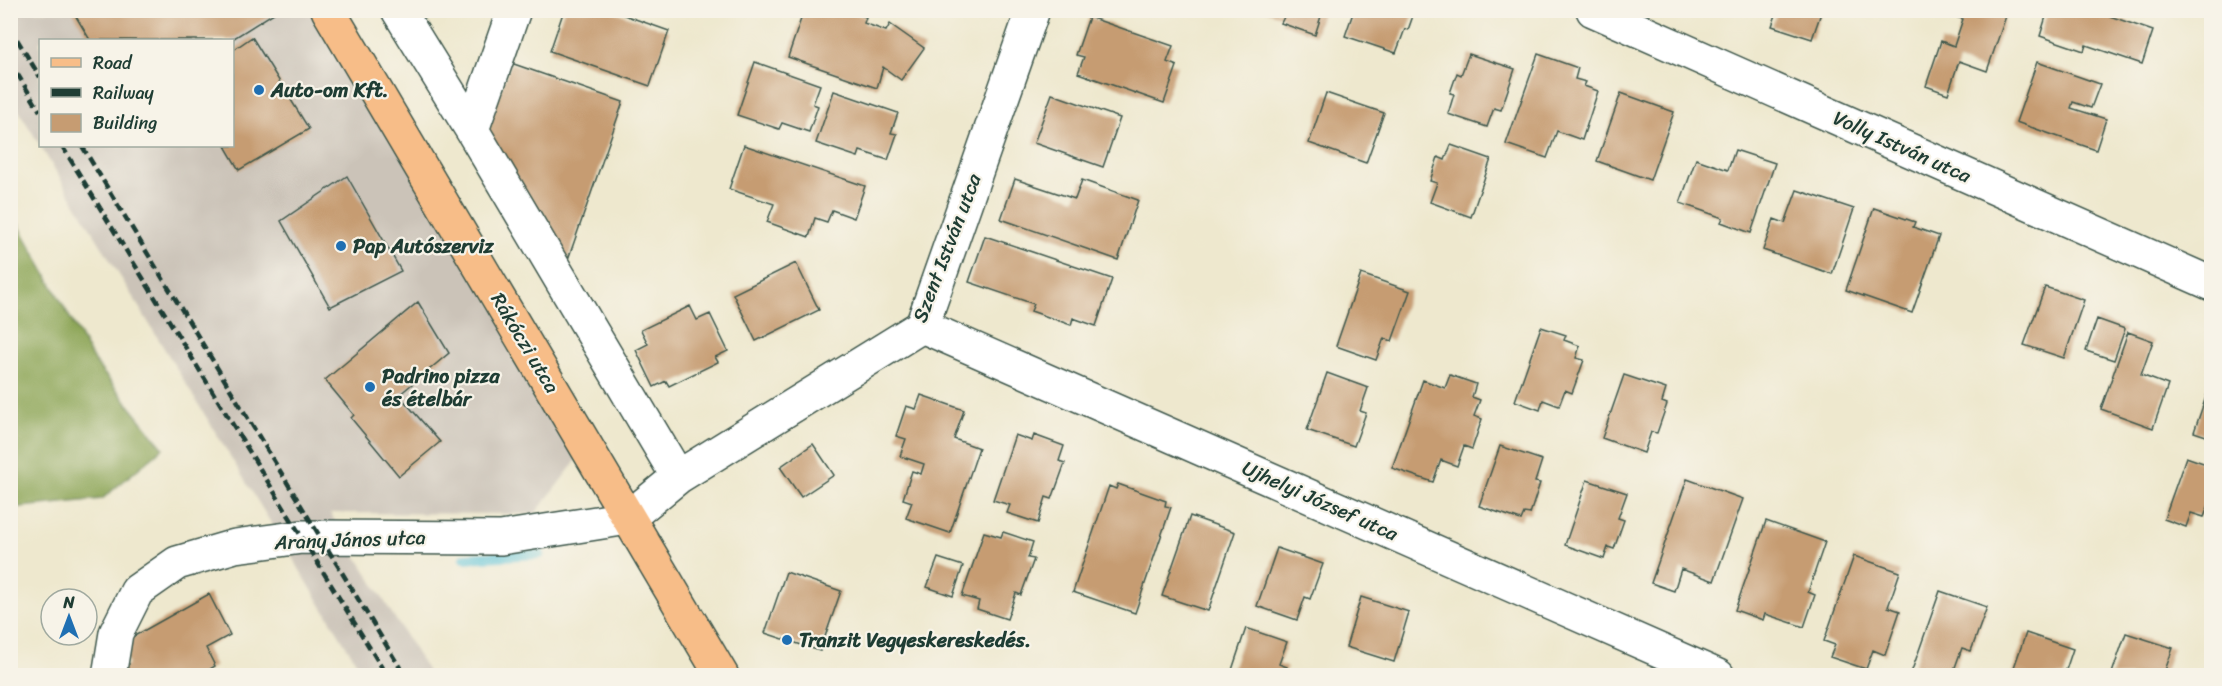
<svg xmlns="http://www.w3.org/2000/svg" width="2222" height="686" font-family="Sriracha,sans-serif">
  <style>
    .industrial { fill: #cbc3b8; fill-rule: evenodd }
    .forest { fill: #8ca556; stroke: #567145; stroke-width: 1.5 }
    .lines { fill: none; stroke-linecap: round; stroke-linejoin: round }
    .stream { stroke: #5ac2d7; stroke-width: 10 }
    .building { fill: #c69c72 }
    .minor-casing { stroke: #3e574b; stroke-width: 36 }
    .major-casing { stroke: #3e574b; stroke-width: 36 }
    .minor { stroke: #fff; stroke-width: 33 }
    .major { stroke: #f7bd88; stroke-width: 33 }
    .rail { stroke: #1f3d34; stroke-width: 4.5; stroke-dasharray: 9 4.5; stroke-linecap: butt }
    .poi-dot { fill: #1f6fb2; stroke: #f7f3e8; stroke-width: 2 }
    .labels { text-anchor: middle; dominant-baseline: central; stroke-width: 4.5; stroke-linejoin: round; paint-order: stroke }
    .poi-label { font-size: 20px; font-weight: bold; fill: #1f3d34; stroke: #f7f3e8; text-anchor: start }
    .street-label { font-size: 20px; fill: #1f3d34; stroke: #f7f3e8 }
  </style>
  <rect width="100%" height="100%" fill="#f7f3e8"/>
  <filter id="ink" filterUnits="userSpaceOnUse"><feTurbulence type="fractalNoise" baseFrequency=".0167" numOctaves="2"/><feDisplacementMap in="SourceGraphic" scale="12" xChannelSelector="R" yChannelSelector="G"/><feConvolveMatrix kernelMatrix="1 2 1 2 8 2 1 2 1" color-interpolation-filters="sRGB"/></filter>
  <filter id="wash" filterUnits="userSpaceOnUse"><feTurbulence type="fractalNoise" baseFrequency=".008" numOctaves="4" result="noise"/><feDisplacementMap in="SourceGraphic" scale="24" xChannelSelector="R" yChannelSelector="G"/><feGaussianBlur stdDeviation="1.35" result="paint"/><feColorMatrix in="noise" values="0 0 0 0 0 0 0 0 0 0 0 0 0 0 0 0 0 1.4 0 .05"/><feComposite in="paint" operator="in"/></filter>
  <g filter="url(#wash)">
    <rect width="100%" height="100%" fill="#eee8ce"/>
    <path class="industrial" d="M11,11H315L582,453L535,514L330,513L430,675H364L11,98ZM40,40H232V146H40Z"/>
    <path class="forest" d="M10,209L94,361L163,448L102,499L11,508Z"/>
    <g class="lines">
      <path class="stream" d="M465,558L540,554"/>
    </g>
    <g id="blocks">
      <path class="building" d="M72,10H273L274,13L231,40H90Z
        M564,10H610L669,31L650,86L550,51Z
        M804,10H846L866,17L864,23L886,31L890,24L924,48L901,80L883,67L877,88L788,57Z
        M1323,10L1315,35L1281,23L1284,17L1266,11Z
        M1354,10H1415L1408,30L1405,29L1396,53L1345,36Z
        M1773,10H1822L1812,39L1772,26L1777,12Z
        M1954,10H1991L2006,16L1987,71L1959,61L1948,94L1926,86L1941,41L1954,46L1963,19L1952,16Z
        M2048,10H2098V12L2153,31L2142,64L2086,45L2084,51L2040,36Z
        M1089,17L1173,46L1167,62L1177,66L1164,103L1078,73L1084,57L1076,55Z
        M252,37L309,129L239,170L225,146H232V51Z
        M1469,54L1515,69L1501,110L1494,108L1487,127L1448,114L1454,94L1450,93L1457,73L1461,75Z
        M1538,54L1578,68L1575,79L1586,82L1584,86L1598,91L1582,140L1557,131L1547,158L1506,144Z
        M755,62L820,85L813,104L818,106L809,132L782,123L779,129L737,115Z
        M2037,62L2100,84L2091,108L2073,102L2071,108L2106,119L2096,150L2016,122Z
        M511,63L623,102L565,268L484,134Z
        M834,91L898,113L891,133L897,134L888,160L860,151L858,157L816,143Z
        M1326,93L1384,113L1366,163L1309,143Z
        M1621,93L1674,112L1650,180L1597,161Z
        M1052,94L1120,118L1103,167L1034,143Z
        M744,145L865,186L854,218L832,210L827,222L815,218L809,237L767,222L774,204L729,189Z
        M1451,145L1491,159L1471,217L1430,202L1437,183L1430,181L1438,157L1445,160Z
        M1735,150L1775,163L1751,233L1721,222L1723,218L1680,203L1696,159L1728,170Z
        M347,176L401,271L330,307L281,221Z
        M1015,179L1075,199L1082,180L1138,200L1118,260L1001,219Z
        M1797,190L1854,209L1832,274L1763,250L1774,219L1785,223Z
        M1874,208L1915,222L1913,227L1939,236L1912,313L1846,290Z
        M985,236L1112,279L1096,326L1073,318L1071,325L1031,311L1034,304L969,282Z
        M796,263L819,310L756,341L733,294Z
        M1361,274L1410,291L1392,341L1384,338L1376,360L1336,346Z
        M2045,287L2084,300L2064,358L2024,345Z
        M418,302L449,353L399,395L440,442L399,476L351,418L354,415L325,380Z
        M690,306L697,320L710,314L728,351L715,357L718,362L669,386L666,381L654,387L636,350L648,344L641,330Z
        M2097,319L2125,329L2114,360L2086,351Z
        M1541,327L1566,335L1564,340L1580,346L1576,358L1584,360L1572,393L1565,390L1559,406L1543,400L1540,410L1515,401Z
        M2128,332L2153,341L2141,375L2168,385L2153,428L2101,409Z
        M1327,373L1368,388L1360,411L1366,413L1354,446L1307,430Z
        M1450,375L1476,384L1472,397L1480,400L1474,416L1482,419L1472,449L1464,446L1457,466L1441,460L1433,482L1392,468L1423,380L1445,388Z
        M1624,375L1666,389L1662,402L1667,404L1657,433L1651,432L1644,453L1602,438Z
        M2211,382H2212V438L2194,432Z
        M921,395L964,410L954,439L979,448L950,533L906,518L912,502L903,499L912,471L921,474L924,464L900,456L906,439L896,436L906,406L916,409Z
        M1015,435L1032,441L1034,435L1064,446L1059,461L1065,463L1052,499L1046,497L1038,523L1007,513L1010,505L993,500Z
        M813,444L834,475L801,497L780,467Z
        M1500,446L1542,460L1535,482L1540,483L1530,514L1524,513L1521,520L1479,506Z
        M2186,457L2212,466V503L2210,502L2204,517L2191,513L2186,527L2164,519Z
        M1687,479L1743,499L1714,581L1681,569L1674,591L1651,583Z
        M1587,480L1627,493L1618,518L1624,520L1614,549L1608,547L1604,559L1565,545Z
        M1118,484L1166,501L1165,506L1171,507L1135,613L1073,592L1109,486L1116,489Z
        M1190,516L1235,532L1208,611L1162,596Z
        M1766,521L1825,542L1808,592L1815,595L1804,627L1765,614L1763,620L1735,610Z
        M984,532L1001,537L1003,532L1033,542L1028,558L1034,559L1021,595L1016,593L1007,619L977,609L979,601L962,596Z
        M1277,548L1323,564L1310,599L1305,597L1297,620L1257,606Z
        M1854,556L1900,572L1888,607L1900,611L1885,655L1873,650L1866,669L1830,657L1835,645L1824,641Z
        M938,558L963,566L953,596L927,587Z
        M786,572L841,591L820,651L765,633Z
        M1940,591L1987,607L1971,651L1962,648L1953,673L1958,676H1910Z
        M209,594L230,635L206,648L215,666L199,676H123L120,669L129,664L125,658L129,639Z
        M1361,597L1409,612L1394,662L1346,647Z
        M1246,628L1287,642L1279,664L1287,667L1284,676H1230Z
        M2026,633L2073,649L2064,676H2011Z
        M2126,633L2173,648L2163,676H2111Z"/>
    </g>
  </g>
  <g filter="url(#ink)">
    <use href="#blocks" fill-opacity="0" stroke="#3e574b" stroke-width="1.5"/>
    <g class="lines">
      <defs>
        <path id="minor" d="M398,10L472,130L678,477
          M1593,10L2212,284
          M472,130L514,10
          M922,326L1718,676
          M109,676L116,633L137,591L177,563L235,546L302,537L501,538L628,518L678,477L922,326L1033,10"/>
        <path id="major" d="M328,10L722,676"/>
      </defs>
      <use href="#minor" class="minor-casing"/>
      <use href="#major" class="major-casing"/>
      <use href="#minor" class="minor"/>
      <use href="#major" class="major"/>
      <path class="rail" d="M10,28L40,77
        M10,62L40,111
        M62,146L387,676
        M82,146L405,676"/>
    </g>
  </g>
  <g class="poi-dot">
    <circle cx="259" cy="90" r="6"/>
    <circle cx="341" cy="246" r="6"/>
    <circle cx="370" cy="387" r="6"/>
    <circle cx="787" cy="640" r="6"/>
  </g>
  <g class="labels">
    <g class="poi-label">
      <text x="271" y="90">Auto-om Kft.</text>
      <text x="353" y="246">Pap Autószerviz</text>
      <text x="382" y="376">Padrino pizza<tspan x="382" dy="23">és ételbár</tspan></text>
      <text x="799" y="640">Tranzit Vegyeskereskedés.</text>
    </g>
    <g class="street-label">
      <text transform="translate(1902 147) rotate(24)">Volly István utca</text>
      <text transform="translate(947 248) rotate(-69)">Szent István utca</text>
      <text transform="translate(525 343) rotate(59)">Rákóczi utca</text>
      <text transform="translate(1320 501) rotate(24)">Ujhelyi József utca</text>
      <text transform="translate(350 540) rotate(-2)">Arany János utca</text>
    </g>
  </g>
  <rect width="2222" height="686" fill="none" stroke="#f7f3e8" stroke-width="36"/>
  <rect x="39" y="39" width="195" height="108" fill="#f7f3e8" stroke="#a1aaa0" stroke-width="1.5"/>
  <rect x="51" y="58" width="30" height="9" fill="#f7bd88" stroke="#a1aaa0" stroke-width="1.5"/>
  <text x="93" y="69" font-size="18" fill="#1f3d34">Road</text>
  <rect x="51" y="88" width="30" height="9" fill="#1f3d34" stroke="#a1aaa0" stroke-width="1.5"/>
  <text x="93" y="99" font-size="18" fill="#1f3d34">Railway</text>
  <rect x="51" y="114" width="30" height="18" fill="#c69c72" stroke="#a1aaa0" stroke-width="1.5"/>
  <text x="93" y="129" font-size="18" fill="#1f3d34">Building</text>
  <g transform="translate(69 617)"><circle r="28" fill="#f7f3e8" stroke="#a1aaa0" stroke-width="1.5"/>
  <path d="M0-4.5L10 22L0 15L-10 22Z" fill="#1f6fb2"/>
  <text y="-9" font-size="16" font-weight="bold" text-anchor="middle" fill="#1f3d34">N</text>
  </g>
</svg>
